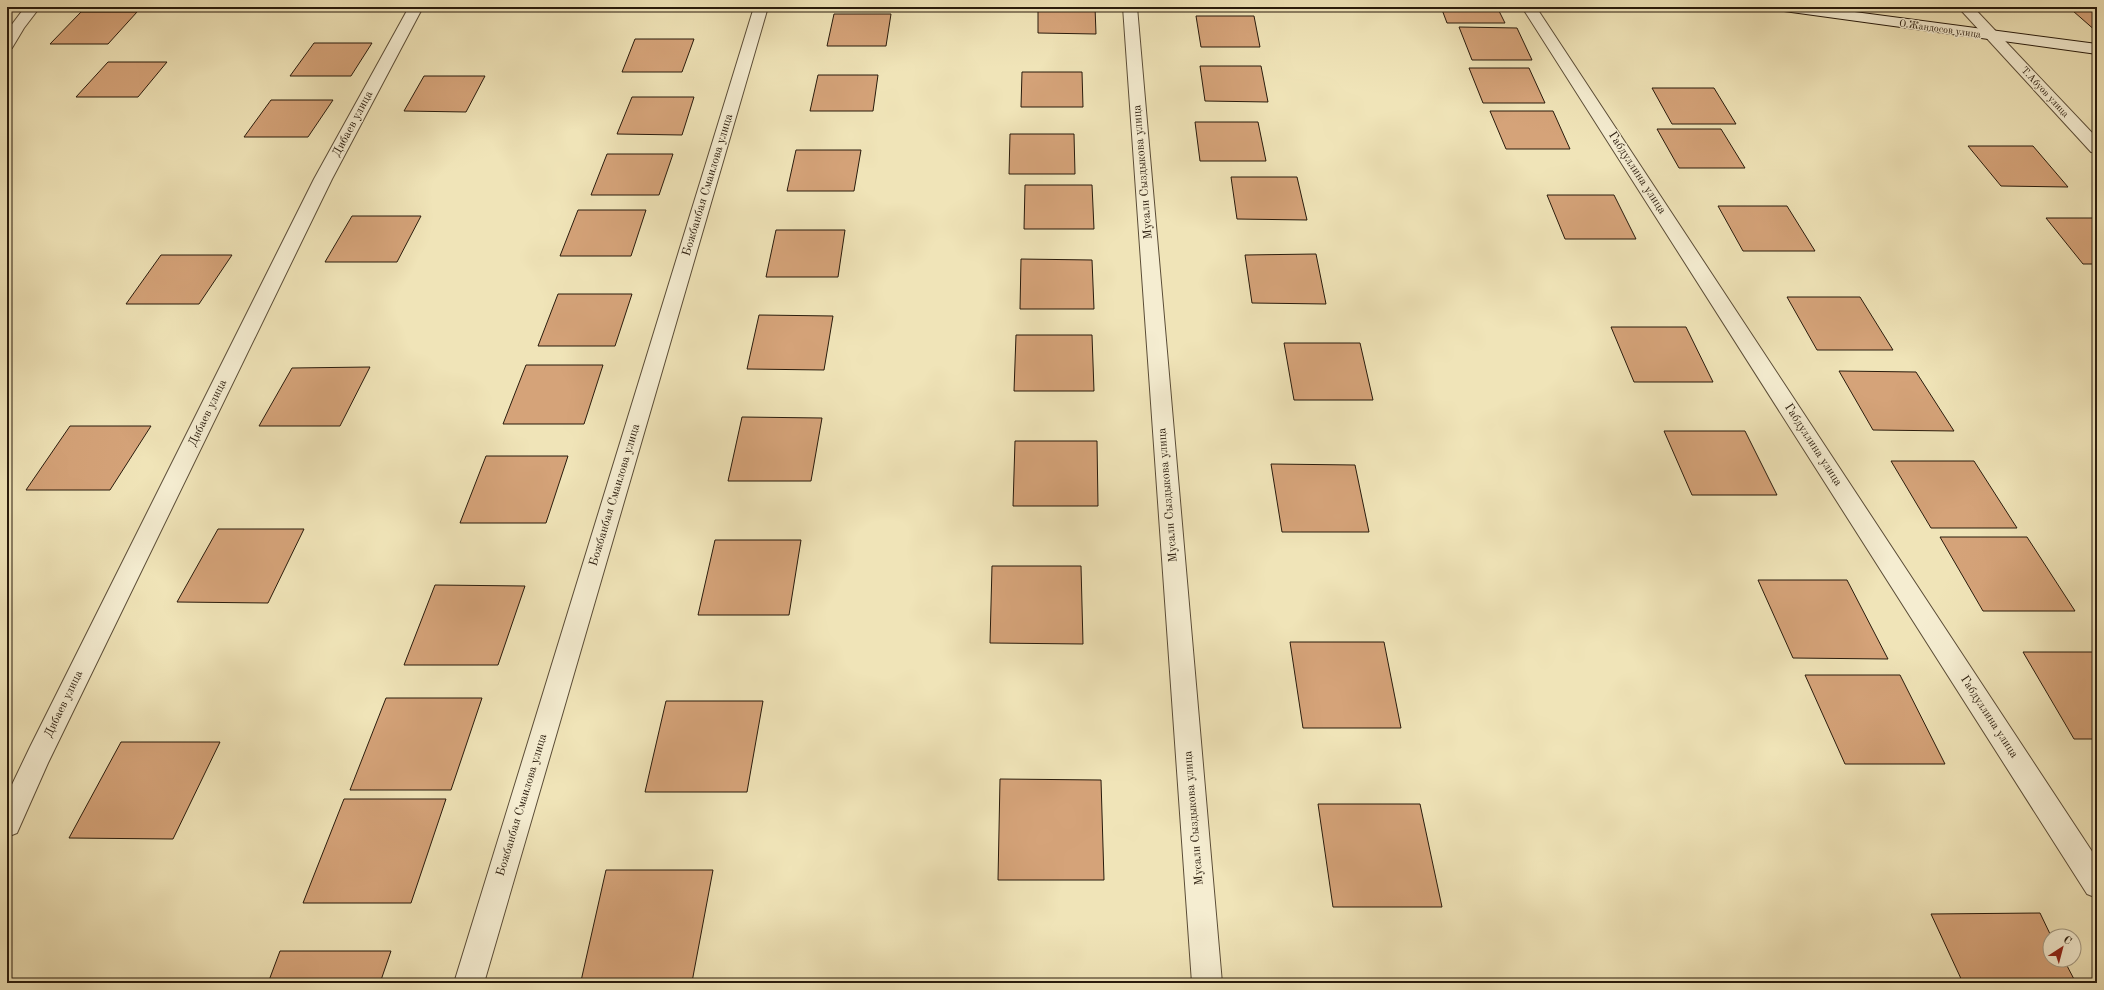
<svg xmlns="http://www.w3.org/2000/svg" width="2104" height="990" font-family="'Old Standard TT',serif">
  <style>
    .building { fill: #d5a379; stroke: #291b0c }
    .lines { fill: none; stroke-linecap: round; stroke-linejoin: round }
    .minor-casing { stroke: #5b4d37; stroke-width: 2 }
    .secondary-casing { stroke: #291b0c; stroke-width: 2 }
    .minor { fill: #f5edd1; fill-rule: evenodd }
    .secondary { fill: #f5edd1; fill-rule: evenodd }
    .labels { text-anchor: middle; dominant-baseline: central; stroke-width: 3; stroke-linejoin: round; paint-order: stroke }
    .far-street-label { font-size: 10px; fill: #291b0c; stroke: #f5edd1 }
    .street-label { font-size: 12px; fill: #291b0c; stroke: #f5edd1 }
  </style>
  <rect width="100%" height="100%" fill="#f0e4b8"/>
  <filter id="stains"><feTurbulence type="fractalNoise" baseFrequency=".005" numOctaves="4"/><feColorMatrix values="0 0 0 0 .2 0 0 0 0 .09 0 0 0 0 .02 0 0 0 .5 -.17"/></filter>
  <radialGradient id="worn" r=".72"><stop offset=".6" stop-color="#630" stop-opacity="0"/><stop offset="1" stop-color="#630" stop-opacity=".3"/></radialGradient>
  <path class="building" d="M462,7H519L517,11H460Z
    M656,7H713L712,10L656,9Z
    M1038,7H1095L1096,34L1038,33Z
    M1441,7H1497L1505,23H1447Z
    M2097,10V32L2073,11Z
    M81,12H137L108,44H50Z
    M834,14H891L886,46H827Z
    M1196,16H1254L1260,47H1201Z
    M1459,27L1517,28L1532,60H1472Z
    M635,39H694L682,72H622Z
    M314,43H372L351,76H290Z
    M108,62H167L138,97H76Z
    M1200,66H1261L1268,102L1205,101Z
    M1469,68H1529L1545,103H1483Z
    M1022,72H1082L1083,107H1021Z
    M818,75H878L873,111H810Z
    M424,76H485L466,112L404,111Z
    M1652,88H1714L1736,124H1672Z
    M632,97H694L682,135L617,134Z
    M271,100H333L308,137H244Z
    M1490,111H1553L1570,149H1506Z
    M1195,122H1258L1266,161H1200Z
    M1657,129H1721L1745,168H1679Z
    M1010,134H1074L1075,174H1009Z
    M1968,146H2033L2068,187L2001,186Z
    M796,150H861L854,191H787Z
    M607,154H673L659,195H591Z
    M1231,177H1297L1307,220L1237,219Z
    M1025,185H1092L1094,229H1024Z
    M1547,195H1614L1636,239H1565Z
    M1718,206H1787L1815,251H1743Z
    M578,210H646L631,256H560Z
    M352,216H421L397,262H325Z
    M2046,218H2097V264H2083Z
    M776,230H845L838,277H766Z
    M1316,254L1326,304L1252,303L1245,255Z
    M161,255H232L199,304H126Z
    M1021,259L1092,260L1094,309H1020Z
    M558,294H632L615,346H538Z
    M1787,297H1860L1893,350H1817Z
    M759,315L833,316L824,370L747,369Z
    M1611,327H1686L1713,382H1634Z
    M1016,335H1092L1094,391H1014Z
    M1284,343H1360L1373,400H1294Z
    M526,365H603L584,424H503Z
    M370,367L340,426H259L292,368Z
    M1839,371L1916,372L1954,431L1873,430Z
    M742,417L822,418L811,481H728Z
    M70,426H151L110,490H26Z
    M1664,431H1745L1777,495H1692Z
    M1015,441H1097L1098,506H1013Z
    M486,456H568L546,523H460Z
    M1891,461H1974L2017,528H1931Z
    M1271,464L1355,465L1369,532H1282Z
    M218,529H304L268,603L177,602Z
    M1940,537H2027L2075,611H1983Z
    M715,540H801L789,615H698Z
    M992,566H1081L1083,644L990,643Z
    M1758,580H1847L1888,659L1793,658Z
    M435,585L525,586L498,665H404Z
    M1290,642H1384L1401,728H1303Z
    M2023,652H2097V739H2074Z
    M1805,675H1900L1945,764H1845Z
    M386,698H482L451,790H350Z
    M666,701H763L747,792H645Z
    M121,742H220L173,839L69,838Z
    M1000,779L1101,780L1104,880H998Z
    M344,799H446L411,903H303Z
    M1318,804H1420L1442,907H1333Z
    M606,870H713L692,982L581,981Z
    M2040,913L2051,936L2050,960H2064L2076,983H1963L1931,914Z
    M280,951H391L380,983H268Z
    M19,982H131V983Z"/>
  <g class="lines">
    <defs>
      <path id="minor" d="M25,7H40L24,28L12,48L7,50V31Z
        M409,7H423L332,179L48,763L17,833L7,837V795L30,747L314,179Z
        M754,7H768L484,983H454Z
        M1123,7H1137L1222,983H1192Z
        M1522,7H1536L2097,859V898L2087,894Z
        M1958,7H1973L2097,138V153L2091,152Z"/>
      <path id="secondary" d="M1777,7H1817L2097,44V54L1784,11L1779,10Z"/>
    </defs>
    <use href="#minor" class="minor-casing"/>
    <use href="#secondary" class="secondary-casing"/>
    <use href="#minor" class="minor"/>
    <use href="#secondary" class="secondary"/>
  </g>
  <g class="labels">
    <g class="far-street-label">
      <text transform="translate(1940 29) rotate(8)">О.Жандосов улица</text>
      <text transform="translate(2045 92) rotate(47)">Т.Абуов улица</text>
    </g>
    <g class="street-label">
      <text transform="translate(353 124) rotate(-62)">Дибаев улица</text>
      <text transform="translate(1143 172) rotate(-95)">Мусали Сыздыкова улица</text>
      <text transform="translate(1637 173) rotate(57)">Габдуллина улица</text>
      <text transform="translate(708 185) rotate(-73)">Божбанбая Смаилова улица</text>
      <text transform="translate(208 413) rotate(-64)">Дибаев улица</text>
      <text transform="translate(1813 445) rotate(57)">Габдуллина улица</text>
      <text transform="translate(615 495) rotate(-73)">Божбанбая Смаилова улица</text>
      <text transform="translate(1168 495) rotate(-95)">Мусали Сыздыкова улица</text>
      <text transform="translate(64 704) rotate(-64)">Дибаев улица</text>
      <text transform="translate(1989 717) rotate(57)">Габдуллина улица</text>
      <text transform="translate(522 805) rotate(-73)">Божбанбая Смаилова улица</text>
      <text transform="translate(1194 818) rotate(-95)">Мусали Сыздыкова улица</text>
    </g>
  </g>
  <rect width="2104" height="990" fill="none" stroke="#f0e4b8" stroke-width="24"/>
  <rect x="8" y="8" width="2088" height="974" fill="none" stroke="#291b0c" stroke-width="2"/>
  <rect x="12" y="12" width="2080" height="966" fill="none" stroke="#291b0c"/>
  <g transform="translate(2062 948) rotate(36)"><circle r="19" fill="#f5edd1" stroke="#a39982"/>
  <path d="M0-3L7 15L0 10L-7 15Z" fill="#8f2418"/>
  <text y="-6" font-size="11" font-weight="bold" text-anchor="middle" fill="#291b0c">С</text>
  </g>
  <rect width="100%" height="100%" filter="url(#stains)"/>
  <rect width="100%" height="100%" fill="url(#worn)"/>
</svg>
